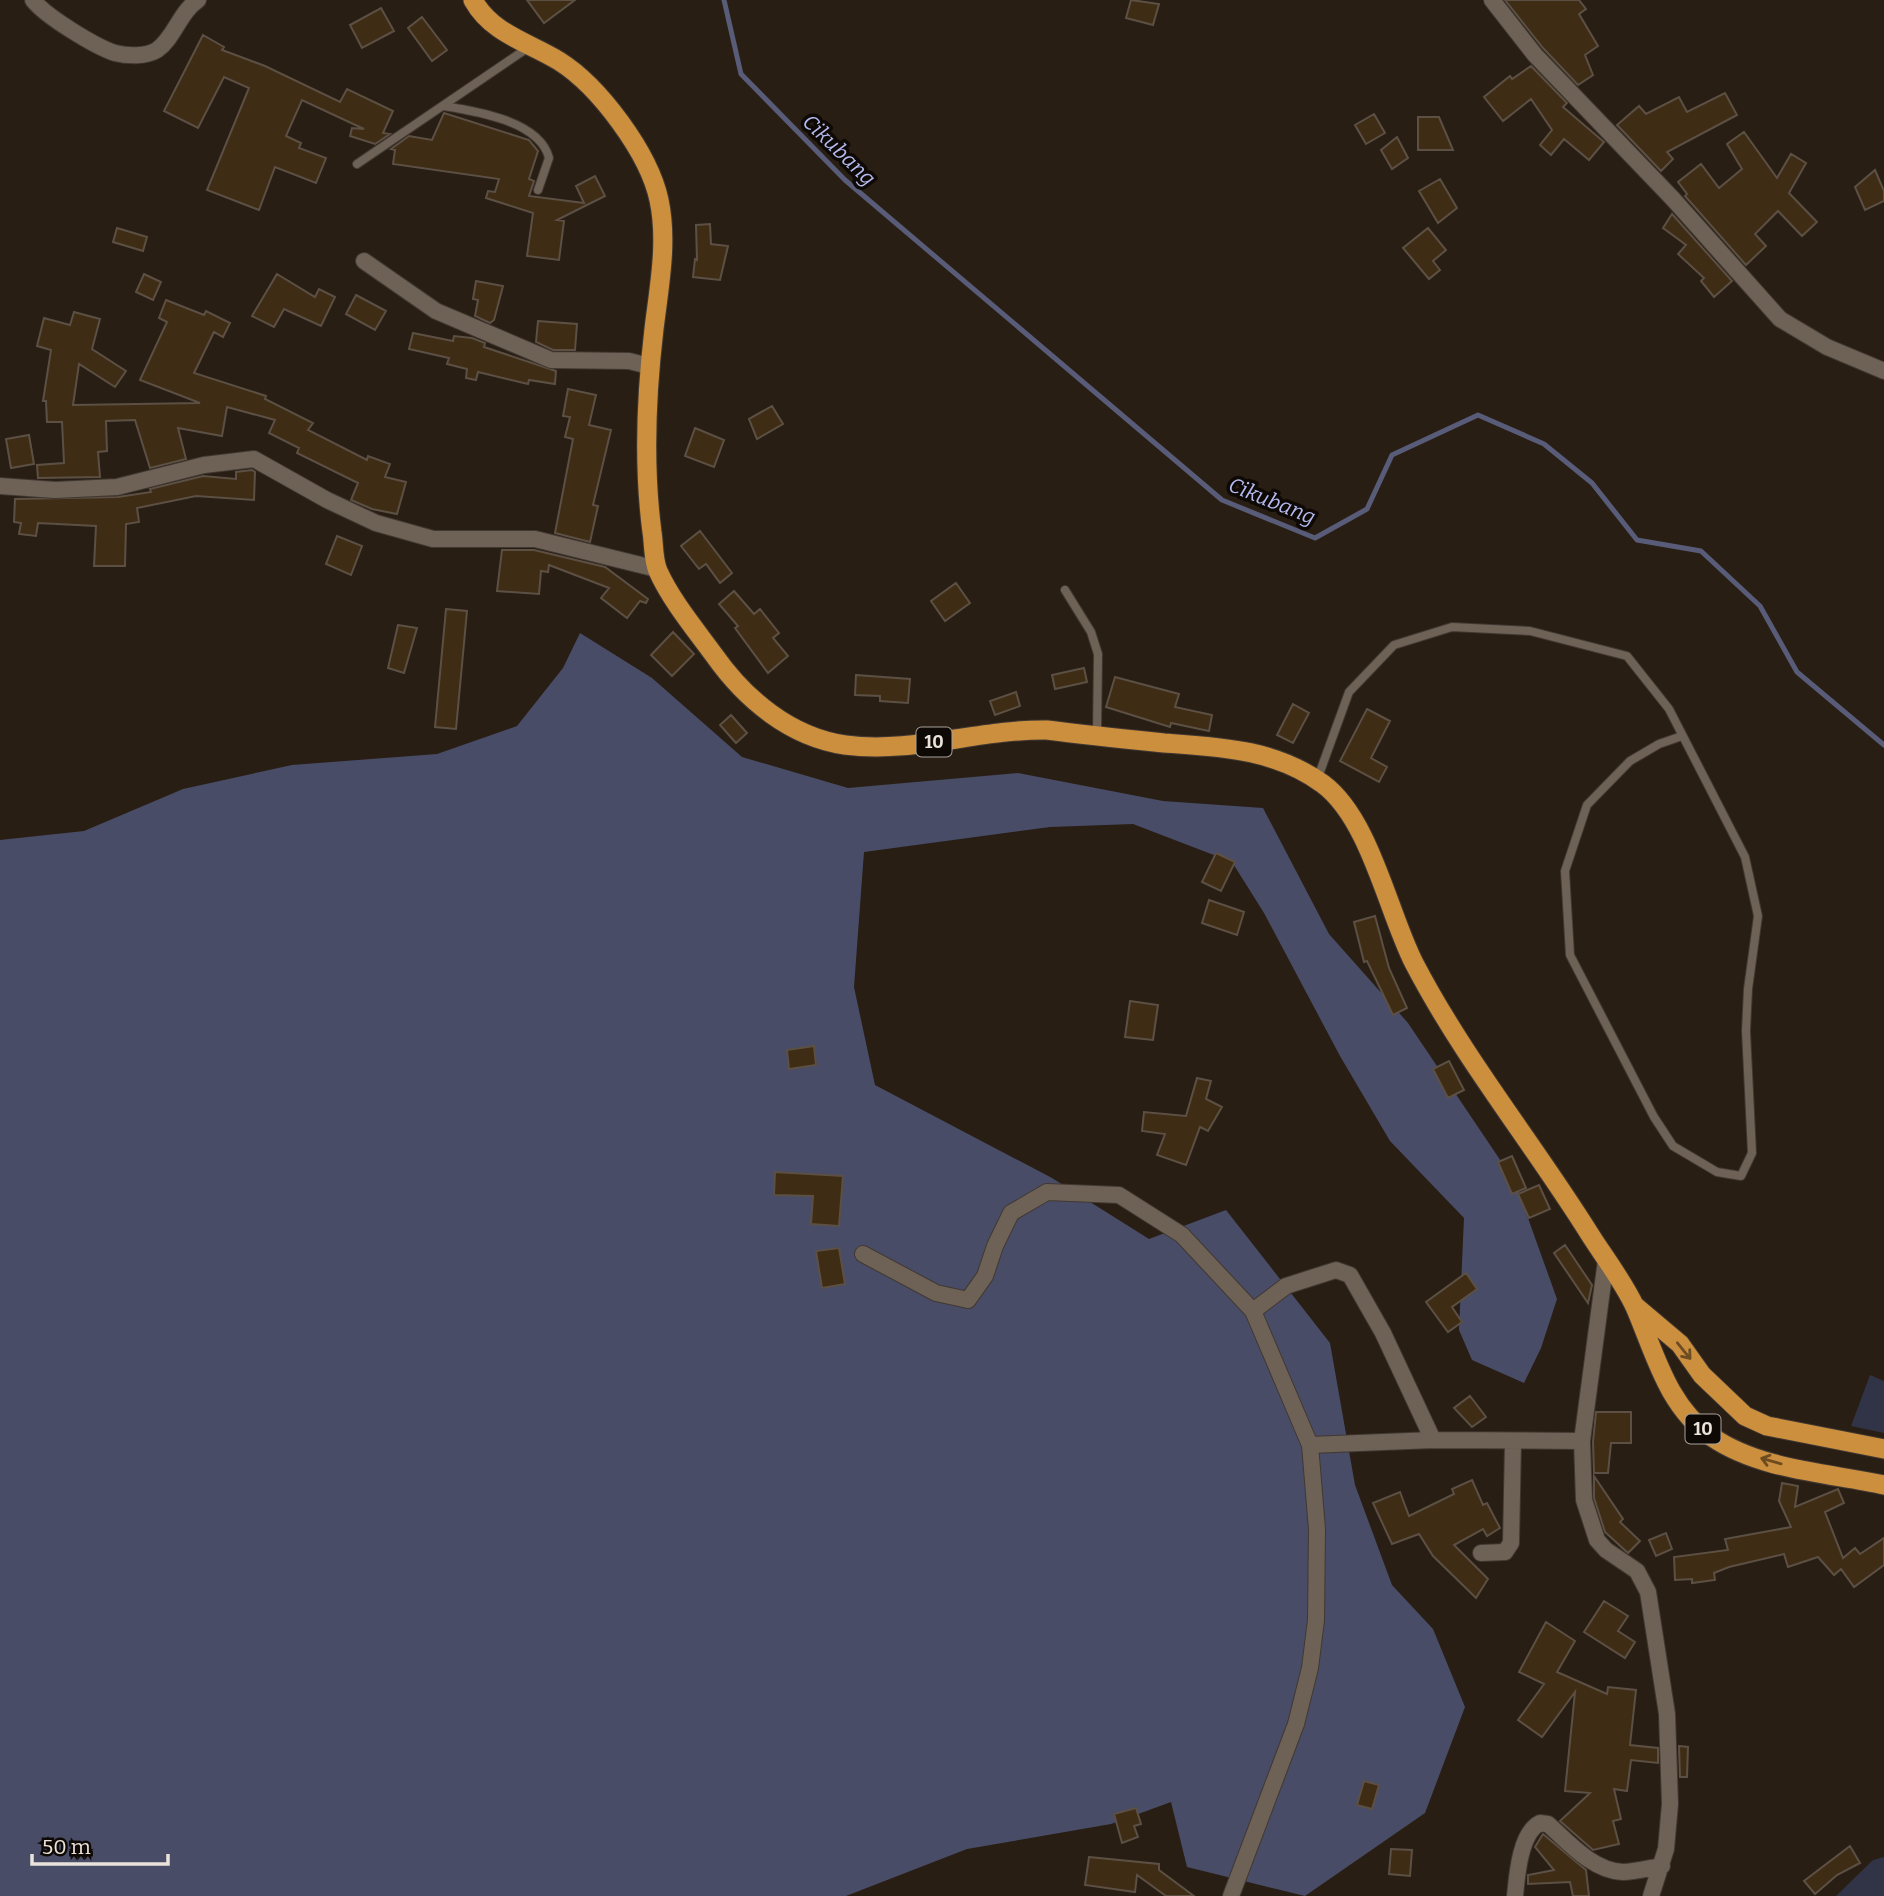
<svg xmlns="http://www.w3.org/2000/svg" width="1884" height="1896" font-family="Bitter,serif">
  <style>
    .green { fill: #313347 }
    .forest { fill: #494c67 }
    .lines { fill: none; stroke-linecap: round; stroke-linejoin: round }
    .stream { stroke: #595c78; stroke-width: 5 }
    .building { fill: #3f2c15; stroke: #5c5044; stroke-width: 2 }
    .service-casing { stroke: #413832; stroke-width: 10 }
    .minor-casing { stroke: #413832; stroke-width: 18 }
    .trunk-casing { stroke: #413832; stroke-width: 21 }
    .service { stroke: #6d6255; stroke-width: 8 }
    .minor { stroke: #6d6255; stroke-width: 16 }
    .trunk { stroke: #cc8f3e; stroke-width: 19 }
    .oneway { stroke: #6d4c22 }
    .labels { text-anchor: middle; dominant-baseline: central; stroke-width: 7; stroke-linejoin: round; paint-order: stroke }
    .shield { fill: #0e0905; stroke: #a8a29c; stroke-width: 2 }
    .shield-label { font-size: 18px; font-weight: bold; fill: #eae3dc }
    .water-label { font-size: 21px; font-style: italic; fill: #b5bbf1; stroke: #0e0905 }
  </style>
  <rect width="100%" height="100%" fill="#281e14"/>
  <path class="green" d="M1870,1375L1884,1381V1433L1851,1426Z
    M1884,1857V1896H1836L1873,1860Z"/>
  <path class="forest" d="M580,633L652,678L742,757L848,788L1018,773L1163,801L1263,808L1329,934L1408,1023L1515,1182L1557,1299L1541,1348L1524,1383L1472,1360L1459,1330L1464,1218L1390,1141L1340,1056L1264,913L1232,862L1133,824L1050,827L864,852L854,987L875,1085L1052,1178L1149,1239L1226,1210L1330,1343L1355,1485L1392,1585L1433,1629L1465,1707L1425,1813L1305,1896L1187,1867L1171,1802L1111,1824L967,1849L846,1896H0V840L84,831L183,789L292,765L437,754L517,726L563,668Z"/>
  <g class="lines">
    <path class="stream" d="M724,0L741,74L845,180L1222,500L1315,538L1367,509L1392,455L1478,415L1544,444L1592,483L1637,540L1701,551L1760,606L1797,672L1884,745"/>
  </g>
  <path class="building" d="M527,0H575L544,23Z
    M1131,0L1159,4L1153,25L1126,18Z
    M1505,0H1579L1586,9L1579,14L1598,46L1585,55L1593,75L1578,85L1543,48Z
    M381,8L394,31L362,48L350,25Z
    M422,17L447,50L432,61L408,28Z
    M203,35L224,47L222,50L265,66L340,102L347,89L393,111L383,133L390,134L375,144L350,136L352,128L364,129L302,100L286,136L301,143L299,148L326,158L316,183L275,167L259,210L207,190L249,88L224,77L198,128L164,111Z
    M1531,66L1567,103L1563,107L1604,142L1589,160L1564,139L1551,155L1540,145L1552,130L1531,99L1503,121L1484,97L1510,76L1512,79Z
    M1725,93L1737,115L1667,152L1673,159L1661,171L1617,125L1639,106L1646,114L1679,97L1687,112Z
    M444,113L529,140L538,151L529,179L534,181L529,196L584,203L576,186L595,176L605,196L557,220L564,221L559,260L527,256L533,213L486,198L488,191L495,192L499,179L393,164L395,150L391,149L409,136L432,140Z
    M1374,114L1385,133L1366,144L1355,125Z
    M1418,117H1439L1453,150H1418Z
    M1744,132L1777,178L1791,154L1806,163L1789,193L1817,222L1802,236L1778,211L1755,234L1766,246L1746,265L1685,196L1687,194L1678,182L1701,164L1719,188L1742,169L1727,144Z
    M1397,137L1408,158L1392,169L1381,150Z
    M1875,170L1884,191V201L1865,210L1855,187Z
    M1440,179L1457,208L1438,223L1419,191Z
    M1672,214L1732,281L1714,297L1701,281L1704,278L1678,254L1686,245L1663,228Z
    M710,224L711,244L728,246L720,280L693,277L695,259L697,260L696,225Z
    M117,228L147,237L143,251L113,242Z
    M1428,228L1446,250L1433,261L1440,270L1429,279L1403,248Z
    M144,274L161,282L153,300L136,292Z
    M277,274L315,297L319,289L335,297L321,326L284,309L274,327L252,316Z
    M476,281L503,286L494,320L490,323L475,316L478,300L473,299Z
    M356,295L386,311L375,330L346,314Z
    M166,300L204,315L206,311L230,323L223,337L214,332L194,373L266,396L265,399L313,423L308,430L367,460L368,456L390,464L385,477L406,482L397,514L372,509L351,500L358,483L297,453L299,448L269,433L275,420L227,407L222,436L178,428L186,459L150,468L135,420L106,421L107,451L98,452L100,477L38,478L37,465L64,463L62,422H47L46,401H43L51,350L37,346L44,318L70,325L74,312L100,319L92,349L126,371L115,387L79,364L73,405L200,403L140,380L167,322L159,318Z
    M538,321L577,324L575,350H553L536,342Z
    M413,333L453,341L454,336L472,338L485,343L484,347L556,371L555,384L529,380L528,384L478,372L476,380L466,378L467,369L447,364L449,358L409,349Z
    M568,389L596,395L589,425L611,430L593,505L598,506L590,542L555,533L573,439L565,437L570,417L563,416Z
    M772,406L783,424L757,439L749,419Z
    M695,428L724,440L714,467L685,456Z
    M29,435L34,464L11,468L6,439Z
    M252,470L255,472L254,500L196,496L137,508L139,522L126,524L125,566H94L96,526L38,523L36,536L19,534L21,523L14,522L15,499L118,497L151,492L150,489L203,476L236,479V472Z
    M700,531L732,573L720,583L706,564L699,569L681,546Z
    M337,536L362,546L351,575L326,564Z
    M502,550H534L605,567L648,599L646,603L640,601L627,618L601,598L609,588L549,565L548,572L541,571L539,594L497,591Z
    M956,583L970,603L945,621L931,601Z
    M734,591L754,614L760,609L779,633L773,638L788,656L768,673L735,628L738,626L719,604Z
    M446,609L467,611L456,729L435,727Z
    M398,625L417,628L404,673L388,668Z
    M673,632L694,654L672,676L651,655Z
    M1084,668L1087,682L1055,689L1052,675Z
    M856,675L910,679L908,703L880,701V696L855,695Z
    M1115,677L1179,694L1175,707L1212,715L1209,731L1171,723L1170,727L1106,707Z
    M1016,692L1020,706L995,715L990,701Z
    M1293,704L1309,713L1293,743L1277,735Z
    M1367,709L1390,721L1371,758L1387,767L1379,782L1340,761Z
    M731,715L747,733L736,743L720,725Z
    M1216,853L1235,862L1221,891L1202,882Z
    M1209,900L1244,912L1237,935L1202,923Z
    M1375,916L1389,968L1407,1008L1393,1015L1367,961L1364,962L1354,922Z
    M1130,1001L1158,1005L1153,1040L1125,1037Z
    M814,1046L816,1065L789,1069L787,1050Z
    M1449,1061L1464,1090L1448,1098L1433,1069Z
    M1197,1078L1211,1081L1206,1099L1222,1107L1208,1131L1200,1127L1186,1165L1157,1155L1165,1134L1142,1131L1144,1112L1186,1116Z
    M1512,1156L1526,1188L1512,1194L1498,1162Z
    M775,1172L843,1176L839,1226L811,1224L813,1196L774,1195Z
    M1539,1185L1550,1209L1529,1218L1518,1194Z
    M1565,1245L1592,1285L1588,1303L1554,1253Z
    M839,1248L845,1284L822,1288L816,1251Z
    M1466,1273L1477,1289L1452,1307L1462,1322L1448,1332L1426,1302Z
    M1470,1396L1486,1417L1472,1427L1454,1408Z
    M1596,1412H1631V1443H1611L1608,1473H1594L1593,1442Z
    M1594,1476L1623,1519L1620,1522L1640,1541L1628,1553L1605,1532L1594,1498Z
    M1472,1480L1483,1505L1487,1503L1500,1528L1487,1536L1483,1529L1454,1545L1488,1579L1476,1598L1433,1556L1419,1534L1392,1544L1373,1503L1400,1492L1409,1516L1454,1494L1452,1489Z
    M1782,1483L1798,1486L1795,1507L1838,1489L1844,1503L1825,1512L1843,1558L1855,1548L1860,1554L1884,1538V1565L1854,1587L1841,1569L1834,1575L1818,1557L1788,1567L1784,1554L1729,1567L1714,1573L1715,1580L1692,1583V1579L1675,1580L1674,1557L1728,1550L1725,1539L1791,1527L1779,1501Z
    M1666,1533L1672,1549L1656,1556L1649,1540Z
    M1604,1601L1628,1616L1618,1631L1635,1642L1625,1658L1584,1632Z
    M1546,1622L1575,1641L1557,1672L1607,1694L1608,1687L1636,1690L1630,1745L1658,1748V1763L1631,1760L1627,1791L1614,1789L1621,1819L1613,1821L1619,1844L1593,1850L1560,1821L1590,1793L1565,1791L1575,1692L1542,1737L1518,1720L1544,1684L1519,1672Z
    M1679,1746L1688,1747L1687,1777H1680Z
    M1364,1781L1379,1785L1372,1809L1357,1805Z
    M1136,1808L1141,1824L1134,1826L1138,1837L1122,1843L1114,1814Z
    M1543,1834L1586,1870L1589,1896H1573L1570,1882L1528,1884V1875L1554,1870L1535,1847Z
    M1850,1846L1860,1863L1837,1875L1815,1894L1804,1881Z
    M1391,1849L1412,1850L1410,1876L1389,1874Z
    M1089,1857L1159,1864V1870L1194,1896H1166L1137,1875L1135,1892L1085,1885Z"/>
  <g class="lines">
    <defs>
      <path id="service" d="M444,106C475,111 540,121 549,158L538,190
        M357,164L529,47
        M1065,590L1091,632L1098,654L1097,734
        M1317,780L1349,692L1394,645L1452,627L1530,631L1627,656L1669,709L1745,857L1758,916L1748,989L1746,1031L1752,1153L1741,1176L1717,1172L1673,1146L1654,1117L1570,955L1565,871L1587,805L1630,761L1659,744L1682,736"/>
      <path id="minor" d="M33,0C45,16 96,47 115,53C127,56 146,57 157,50C175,37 179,13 198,0
        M1492,0L1535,55L1673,199L1780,319L1827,347L1884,371
        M364,261L436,311L551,360L629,361L649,366
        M0,486L55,490L117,487L204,465L254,459L327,500L376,523L433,539H535L657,569
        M863,1254L936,1293L968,1300L985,1276L995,1246L1011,1213L1047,1192L1119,1195L1182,1235L1253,1311
        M1606,1260L1582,1441L1584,1500L1597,1540L1606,1550L1637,1571L1648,1592L1667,1714L1670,1804L1666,1849L1651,1896
        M1310,1445L1433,1440L1582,1441
        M1481,1553L1505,1552L1511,1543L1513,1443
        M1231,1896L1296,1724L1310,1668L1316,1620L1317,1529L1310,1445L1253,1311L1286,1286L1336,1270L1350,1275L1383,1333L1433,1440
        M1515,1896C1517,1875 1520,1833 1540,1823L1548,1824C1568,1842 1593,1871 1623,1872C1635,1872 1649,1868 1662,1866"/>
      <path id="trunk" d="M473,0C492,34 528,42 559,61C599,86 649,153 659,200C668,242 659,287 654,329C646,397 643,464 652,532C654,544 653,560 658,571C671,600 695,629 714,655C745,699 790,737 845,745C913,754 979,729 1047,730C1086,735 1125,739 1164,743C1220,747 1275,749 1323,784C1370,819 1388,912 1414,963C1464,1059 1532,1142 1589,1233C1604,1257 1623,1281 1635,1307C1655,1353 1667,1406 1712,1437C1760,1470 1829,1473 1884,1485
        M1635,1306L1680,1344L1702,1375L1745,1416L1767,1426L1884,1449"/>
    </defs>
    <use href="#service" class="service-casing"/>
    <use href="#minor" class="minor-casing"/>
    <use href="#trunk" class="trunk-casing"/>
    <use href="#service" class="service"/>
    <use href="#minor" class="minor"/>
    <use href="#trunk" class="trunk"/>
  </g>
  <defs><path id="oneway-shaft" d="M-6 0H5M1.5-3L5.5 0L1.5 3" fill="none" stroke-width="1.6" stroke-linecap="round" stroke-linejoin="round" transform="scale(1.75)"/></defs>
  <g class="oneway">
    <use href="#oneway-shaft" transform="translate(1684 1351) rotate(51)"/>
    <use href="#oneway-shaft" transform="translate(1771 1461) rotate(-164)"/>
  </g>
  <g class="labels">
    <g class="shield">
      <rect x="916.5" y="727.5" width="35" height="29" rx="5"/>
      <rect x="1685.5" y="1414.5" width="35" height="29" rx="5"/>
    </g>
    <g class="shield-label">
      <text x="934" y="742">10</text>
      <text x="1703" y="1429">10</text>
    </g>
    <g class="water-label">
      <text transform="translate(839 150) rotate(44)">Cikubang</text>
      <text transform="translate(1272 501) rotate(22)">Cikubang</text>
    </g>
  </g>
  <path d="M32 1854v10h136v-10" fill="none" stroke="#eae3dc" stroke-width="3.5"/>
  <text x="42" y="1854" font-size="21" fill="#eae3dc" stroke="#0e0905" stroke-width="5" paint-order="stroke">50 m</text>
</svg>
